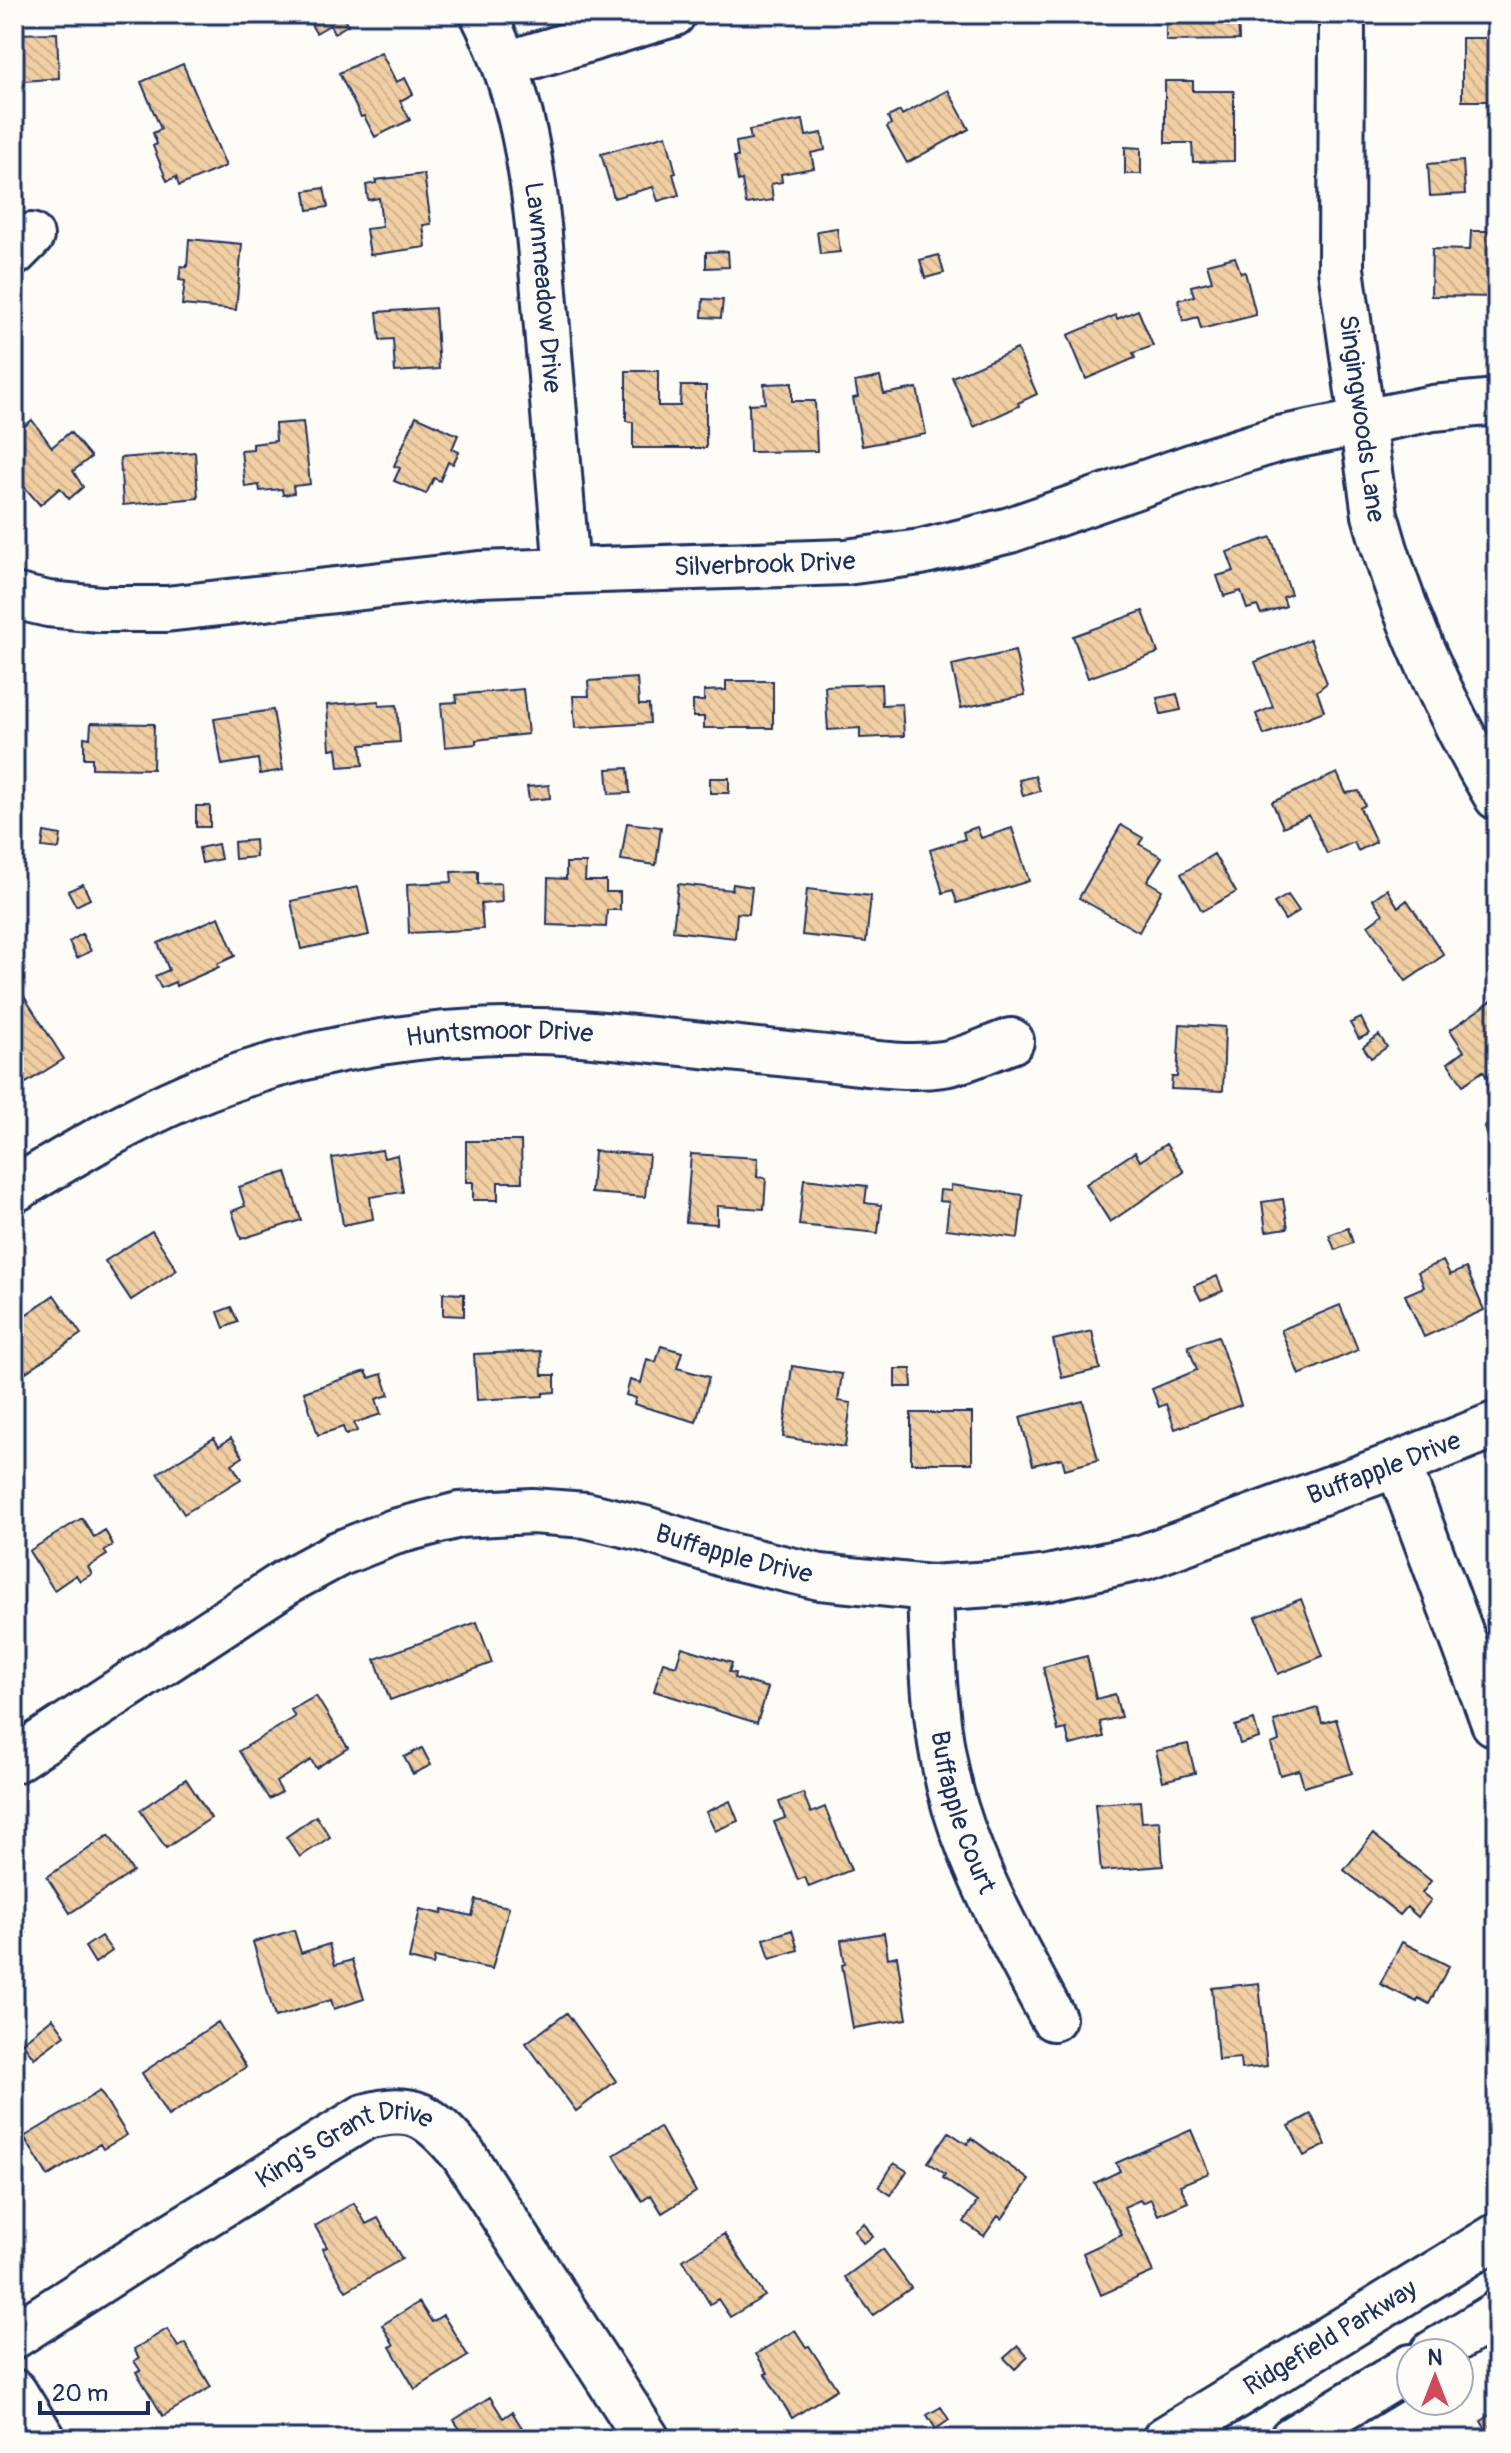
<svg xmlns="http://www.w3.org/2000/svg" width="1511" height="2453" font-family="Pangolin,sans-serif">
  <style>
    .building { fill: url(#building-back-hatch); stroke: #1b2f5e; stroke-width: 2 }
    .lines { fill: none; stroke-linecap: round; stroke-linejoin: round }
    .minor-casing { stroke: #1b2f5e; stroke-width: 50 }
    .major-casing { stroke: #1b2f5e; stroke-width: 50 }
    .minor { stroke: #fdfcf7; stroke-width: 44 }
    .major { stroke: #fdfcf7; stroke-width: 44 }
    .labels { text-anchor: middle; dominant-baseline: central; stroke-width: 6; stroke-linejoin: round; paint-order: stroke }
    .street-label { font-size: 26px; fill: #1b2f5e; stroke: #fdfcf7 }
  </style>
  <defs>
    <pattern id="building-back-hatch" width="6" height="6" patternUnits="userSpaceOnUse" patternTransform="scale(2)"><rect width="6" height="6" fill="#f1cfa2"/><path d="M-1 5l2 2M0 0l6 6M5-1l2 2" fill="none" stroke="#ceb28e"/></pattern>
  </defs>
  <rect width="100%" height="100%" fill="#fdfcf7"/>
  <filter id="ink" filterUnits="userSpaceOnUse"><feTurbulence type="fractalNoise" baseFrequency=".0125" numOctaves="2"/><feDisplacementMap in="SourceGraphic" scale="16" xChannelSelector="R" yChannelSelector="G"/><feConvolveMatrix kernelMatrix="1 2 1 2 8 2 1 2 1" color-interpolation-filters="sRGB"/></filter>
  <g filter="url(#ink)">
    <path class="building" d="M305,14H348L343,17L348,25L334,33L330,25L316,33Z
      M1166,14H1238L1239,40L1166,41Z
      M57,33L59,78L14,82V34Z
      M1462,38H1497V101H1462Z
      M381,52L396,82L405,78L413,94L400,101L410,120L375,137L364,116L361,117L339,73Z
      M183,64L226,166L179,186L176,177L167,181L153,146L157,144L153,133L161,129L141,82Z
      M1165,81H1193V91H1234V161L1193,162L1192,143H1165Z
      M948,90L969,129L907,163L887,127L891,124L888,117L900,111L902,115Z
      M803,120L806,136L822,133L825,150L811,153L814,168L781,174L782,182L771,184L773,200L746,204L742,180L738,181L734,157H738L736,142L751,139L749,130Z
      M1492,134H1497V160H1492Z
      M666,135L676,173L673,174L679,195L658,201L653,187L614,198L601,154Z
      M1125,147L1141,148V174H1125Z
      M1463,161L1465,194L1430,196L1428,164Z
      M424,174L431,224L423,225L426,247L370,255L366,229L382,227L379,198L368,200L366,185L376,183V180Z
      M324,188L328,207L308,210L305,191Z
      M837,228L840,252L820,254L817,231Z
      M1471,231H1497V297L1431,296L1432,249L1470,250Z
      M189,239L242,244L236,310L182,305L185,281L179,280L181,266L187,267Z
      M728,251L729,267L706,268V252Z
      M939,255L944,273L925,278L920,260Z
      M1235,257L1241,273L1245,272L1256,315L1201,329L1198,317L1183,321L1178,300L1194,296L1191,286L1212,281L1207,264Z
      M703,299L723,300L721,318L702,317Z
      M435,308L439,369L395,372L393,339L380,340L377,312Z
      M1138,310L1153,346L1133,353L1135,358L1086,379L1068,335L1116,315L1117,319Z
      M1017,349L1037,394L1018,403L1019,406L974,427L952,377Z
      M626,371H658V406H680L681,386H706V448H633V422L626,421Z
      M880,377L884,394L917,388L926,434L862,446L853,398L858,397L855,382Z
      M792,383V401H815L817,451L750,452L749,404L765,403L764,384Z
      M416,416L458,435L452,449L459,452L453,464L448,462L440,481L434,478L426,494L394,481L400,468L394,466Z
      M32,420L52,447L70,432L91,457L73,471L83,487L69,499L60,488L40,505L14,475V435Z
      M303,422L310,484L293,486L294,493L283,495L282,489L260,491L259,485L245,487L241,450L253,449V444L276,441L275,424Z
      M195,452L198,498L123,505L120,458Z
      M1271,537L1291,594L1283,597L1286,606L1261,614L1257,606L1247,609L1241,591L1224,596L1217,576L1234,571L1227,552Z
      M1143,611L1158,653L1088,678L1073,636Z
      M1310,639L1327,683L1317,691L1324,711L1264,735L1256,714L1273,707L1255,662Z
      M1015,651L1025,695L961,708L952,665Z
      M637,678L639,705H649L650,723L575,728L573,696H589L588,681Z
      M726,681H773V728H704V717H693V701H704V691L726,690Z
      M881,684L882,705L902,704L904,736L860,738V728L828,730L825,686Z
      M523,689L528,734L476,740V744L445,747L441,703L457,702L456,695Z
      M1177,694L1181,710L1161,714L1157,698Z
      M379,701V706L397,705L400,742L361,745L363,765L339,767L337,748L330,749L327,705Z
      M273,710L283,770L260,774L258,759L222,765L214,719Z
      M91,723L154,724L153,769L92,768V758H84V737L90,738Z
      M628,768L630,793L609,794L607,769Z
      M1337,773L1346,793L1359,791L1365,805L1360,808L1376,842L1358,851L1354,842L1327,854L1309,815L1283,827L1272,802Z
      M1035,776L1040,791L1023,796L1019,780Z
      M710,778H729V793H710Z
      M549,785L550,798L529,800L527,787Z
      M196,806H210V827H196Z
      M14,823L23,826L19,841L14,840Z
      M627,823L661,827L656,865L621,860Z
      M1121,825L1143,838L1139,844L1162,857L1147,881L1162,890L1139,932L1079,898Z
      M977,827L981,838L1012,828L1029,881L957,903L953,890L943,893L930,850L965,839L963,832Z
      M44,832L61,835L59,849L42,847Z
      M255,840L256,857L235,859L234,842Z
      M218,844L221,859L202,863L199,848Z
      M1214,854L1236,892L1202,911L1181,874Z
      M566,863H586L585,881H606V892H620V910H607L606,927L547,925L548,878L566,879Z
      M478,871V884L501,883L502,902L481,904L483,929L409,933L407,884L452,882L451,872Z
      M83,884L90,899L76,906L68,891Z
      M678,884L732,890L733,884L752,887L749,914L737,913L735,938L673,931Z
      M358,887L369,935L301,949L291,901Z
      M807,889L871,896L866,942L802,935Z
      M1387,889L1398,907L1407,900L1444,955L1406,981L1368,925L1383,914L1373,899Z
      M1288,895L1299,911L1285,920L1274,903Z
      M219,917L235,956L217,964L219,967L176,986L175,982L161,988L155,976L169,970L158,943Z
      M82,934L91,951L77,958L69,942Z
      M23,995L64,1059L21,1086L14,1075V1001Z
      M1497,997V1068L1486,1076L1483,1071L1463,1085L1448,1063L1464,1051L1450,1030Z
      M1361,1018L1369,1034L1359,1039L1350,1023Z
      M1180,1024L1225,1027L1223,1091L1171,1089L1172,1077H1177Z
      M1379,1035L1387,1047L1371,1058L1363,1047Z
      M1497,1118V1146L1484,1127Z
      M466,1141H521L522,1182H498V1200H473V1182H466Z
      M1166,1144L1184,1172L1110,1222L1086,1184L1135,1152L1140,1161Z
      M382,1150L384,1158L397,1155L403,1192L370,1197L373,1219L343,1225L332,1158Z
      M594,1151L649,1155L645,1197L591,1193Z
      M691,1154L758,1158L757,1177L766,1178L764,1209L717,1206V1224L686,1222Z
      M286,1172L301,1220L241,1239L232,1211L245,1206L239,1187Z
      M804,1179L867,1186L865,1203L881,1205L878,1233L799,1225Z
      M951,1185L1023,1195L1018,1238L946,1229L949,1202L939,1201L940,1190L951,1191Z
      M1497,1194V1221L1496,1222L1484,1202Z
      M1283,1199L1288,1228L1266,1231L1262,1202Z
      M1348,1228L1353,1243L1335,1250L1329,1235Z
      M152,1231L177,1270L131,1300L105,1261Z
      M1443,1261L1450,1275L1466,1268L1484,1310L1424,1337L1405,1295L1424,1287L1418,1272Z
      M1217,1276L1223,1291L1201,1300L1194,1286Z
      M443,1293L464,1294V1316L443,1315Z
      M54,1295L81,1334L26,1372L14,1354V1323Z
      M1340,1305L1358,1350L1299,1375L1281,1330Z
      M231,1307L238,1322L224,1328L218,1312Z
      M1092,1331L1100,1369L1062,1378L1053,1340Z
      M1218,1336L1241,1405L1175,1429L1166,1404L1159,1407L1152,1389L1197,1370L1188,1346Z
      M661,1346L682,1352L677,1368L709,1377L696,1422L634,1404L636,1398L626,1395L630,1380L641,1383L647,1359L656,1362Z
      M541,1351L542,1375H555V1392L543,1393V1396L477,1400L474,1354Z
      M792,1366L842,1374L838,1401L851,1403L845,1447L783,1437Z
      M895,1369H911L912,1387H895Z
      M366,1371L369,1378L382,1374L389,1395L376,1399L381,1414L354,1423L357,1431L346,1435L343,1427L318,1435L304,1392Z
      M1083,1401L1098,1460L1065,1469L1062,1458L1033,1465L1020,1417Z
      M911,1413H972V1463H911Z
      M214,1438L219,1446L231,1438L243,1457L232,1464L241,1479L184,1514L158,1473Z
      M82,1518L94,1537L105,1530L113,1545L104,1551L107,1555L88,1567L92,1574L80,1581L76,1575L54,1590L29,1551Z
      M1301,1599L1323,1656L1278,1674L1256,1617Z
      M477,1622L492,1663L390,1700L375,1659Z
      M682,1647L732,1663L729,1672L735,1673L734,1678L768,1688L757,1723L654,1691L663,1662L676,1666Z
      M1087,1656L1096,1699L1115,1694L1121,1717L1100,1722L1104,1737L1070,1745L1066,1729L1058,1731L1043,1667Z
      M316,1696L348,1748L316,1768L311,1760L276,1782L282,1792L269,1799L239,1751L295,1717L291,1710Z
      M1318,1708L1322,1723L1336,1719L1352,1773L1304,1787L1299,1770L1280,1775L1271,1744L1279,1741L1274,1721Z
      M1254,1720L1259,1738L1240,1744L1235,1726Z
      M1188,1744L1195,1773L1163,1781L1156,1751Z
      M422,1748L431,1765L413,1774L404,1757Z
      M186,1779L211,1818L166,1848L140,1810Z
      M803,1793L811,1813L825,1807L851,1870L809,1887L805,1877L798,1880L774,1822L785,1818L779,1802Z
      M730,1801L738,1821L715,1831L706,1812Z
      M1140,1801L1142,1822L1160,1821L1163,1866L1101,1871L1095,1804Z
      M316,1816L330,1837L300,1857L286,1837Z
      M1373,1834L1431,1881L1422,1893L1431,1900L1418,1917L1407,1907L1400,1915L1344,1870Z
      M109,1835L133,1872L70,1913L47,1877Z
      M476,1900L509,1907L492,1969L435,1957L433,1965L409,1959L420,1909L442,1914L443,1909L472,1916Z
      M14,1914L26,1933L14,1941Z
      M294,1930L301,1953L329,1944L335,1965L352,1960L364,1999L334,2009L331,2000L275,2017L253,1942Z
      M792,1930L798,1950L770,1959L764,1939Z
      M884,1933L888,1958L897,1956L907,2019L853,2028L842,1965L845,1964L841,1940Z
      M101,1936L112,1951L95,1963L85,1947Z
      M1402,1942L1449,1966L1429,2004L1418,1998L1417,2002L1380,1984Z
      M1259,1983L1267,2066L1241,2069L1240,2058L1218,2060L1212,1988Z
      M567,2013L616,2081L576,2111L526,2043Z
      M53,2018L65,2035L34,2058L22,2042Z
      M218,2022L246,2067L168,2116L142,2073Z
      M100,2091L127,2135L103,2149L100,2144L48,2176L24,2137Z
      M1311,2114L1326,2145L1304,2156L1289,2126Z
      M660,2127L696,2192L662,2213L651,2195L642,2201L614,2155Z
      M1191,2130L1209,2173L1180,2185L1188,2202L1158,2215L1151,2199L1142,2203L1140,2200L1124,2207L1153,2272L1101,2295L1083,2253L1122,2235L1095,2183L1120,2171L1116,2163Z
      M949,2132L967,2144L971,2138L1029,2180L1002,2219L998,2216L984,2236L964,2222L977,2202L943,2178L945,2174L928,2162Z
      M894,2163L907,2171L891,2195L879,2187Z
      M354,2203L366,2224L378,2218L402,2259L346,2291L322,2249L327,2247L315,2226Z
      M864,2223L873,2237L863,2243L854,2230Z
      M724,2234L765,2296L730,2317L718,2299L710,2304L683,2260Z
      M883,2249L911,2288L873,2315L845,2277Z
      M419,2302L432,2322L443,2315L468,2356L415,2389L390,2347L394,2345L382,2325Z
      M167,2329L178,2347L185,2343L211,2387L163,2416L136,2372L140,2370L134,2361L139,2358L134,2349Z
      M795,2330L806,2347L809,2346L837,2389L792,2418L765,2374L768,2373L756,2354Z
      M1018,2346L1028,2357L1015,2369L1004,2358Z
      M490,2397L503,2418L512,2412L529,2439H466L454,2420Z
      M941,2407L949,2420L936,2429L927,2415Z
      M1496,2412L1497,2438L1491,2439L1481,2421Z
      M848,2429L857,2439H832Z"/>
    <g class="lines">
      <defs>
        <g id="minor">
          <path id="s1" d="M483,14C533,111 538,221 547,328C554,409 560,490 567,571"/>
          <path id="s2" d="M1342,14L1341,269L1375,515C1402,615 1444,708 1497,797"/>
          <path d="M506,64L673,14"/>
          <path d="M14,253L31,236"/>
          <path id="s3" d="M14,596L48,604L100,609H166L479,574L846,562L921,552L1010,530L1208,461L1279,439L1433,408L1497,402"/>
          <path id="s4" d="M14,1190C71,1155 128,1121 189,1095C306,1046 455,1023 581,1033C659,1040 738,1049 816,1057C857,1061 902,1070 943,1064C965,1061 990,1048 1011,1041"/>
          <path d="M1398,1464L1494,1723"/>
          <path id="s5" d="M930,1588C932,1661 934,1736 955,1807C978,1882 1017,1950 1053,2018"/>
          <path id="s6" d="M14,1760L288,1581L338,1554L394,1532L459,1515L532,1511L586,1515L645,1529L726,1555L820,1577L930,1588L1006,1583L1048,1578L1144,1557L1398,1464L1497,1424"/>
          <path id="s7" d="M14,2336L137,2257L364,2117C416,2102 430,2117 463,2154L647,2439"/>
          <path d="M14,2392L43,2439"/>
        </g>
        <g id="major">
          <path d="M1433,2353L1497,2314"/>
          <path id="s8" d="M1165,2439L1497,2236"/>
          <path d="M1292,2439L1411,2367"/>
        </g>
      </defs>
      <use href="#minor" class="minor-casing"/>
      <use href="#major" class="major-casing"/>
      <use href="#minor" class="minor"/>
      <use href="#major" class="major"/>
    </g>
  </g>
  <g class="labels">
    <g class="street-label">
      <text stroke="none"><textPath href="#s1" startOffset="282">Lawnmeadow Drive</textPath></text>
      <text stroke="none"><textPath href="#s2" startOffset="406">Singingwoods Lane</textPath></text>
      <text stroke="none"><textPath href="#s3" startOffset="754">Silverbrook Drive</textPath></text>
      <text stroke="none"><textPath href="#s4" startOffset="518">Huntsmoor Drive</textPath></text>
      <text stroke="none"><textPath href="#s6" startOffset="1464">Buffapple Drive</textPath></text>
      <text stroke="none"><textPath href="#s6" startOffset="792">Buffapple Drive</textPath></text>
      <text stroke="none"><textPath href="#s5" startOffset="228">Buffapple Court</textPath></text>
      <text stroke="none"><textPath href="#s7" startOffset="386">King's Grant Drive</textPath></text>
      <text stroke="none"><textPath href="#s8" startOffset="194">Ridgefield Parkway</textPath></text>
    </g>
  </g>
  <rect width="1511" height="2453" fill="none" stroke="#fdfcf7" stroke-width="48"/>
  <rect x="24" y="24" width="1463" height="2405" fill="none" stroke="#1b2f5e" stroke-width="3" filter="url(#ink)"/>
  <g transform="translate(1435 2377)"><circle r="38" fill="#fdfcf7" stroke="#a3aaba" stroke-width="2"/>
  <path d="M0-6L14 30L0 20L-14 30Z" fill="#d1495b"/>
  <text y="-12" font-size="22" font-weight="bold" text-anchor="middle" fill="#1b2f5e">N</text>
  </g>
  <path d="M40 2401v12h108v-12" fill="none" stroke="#1b2f5e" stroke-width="4"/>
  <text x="52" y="2401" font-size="24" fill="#1b2f5e" stroke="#fdfcf7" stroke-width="6" paint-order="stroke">20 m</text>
</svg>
